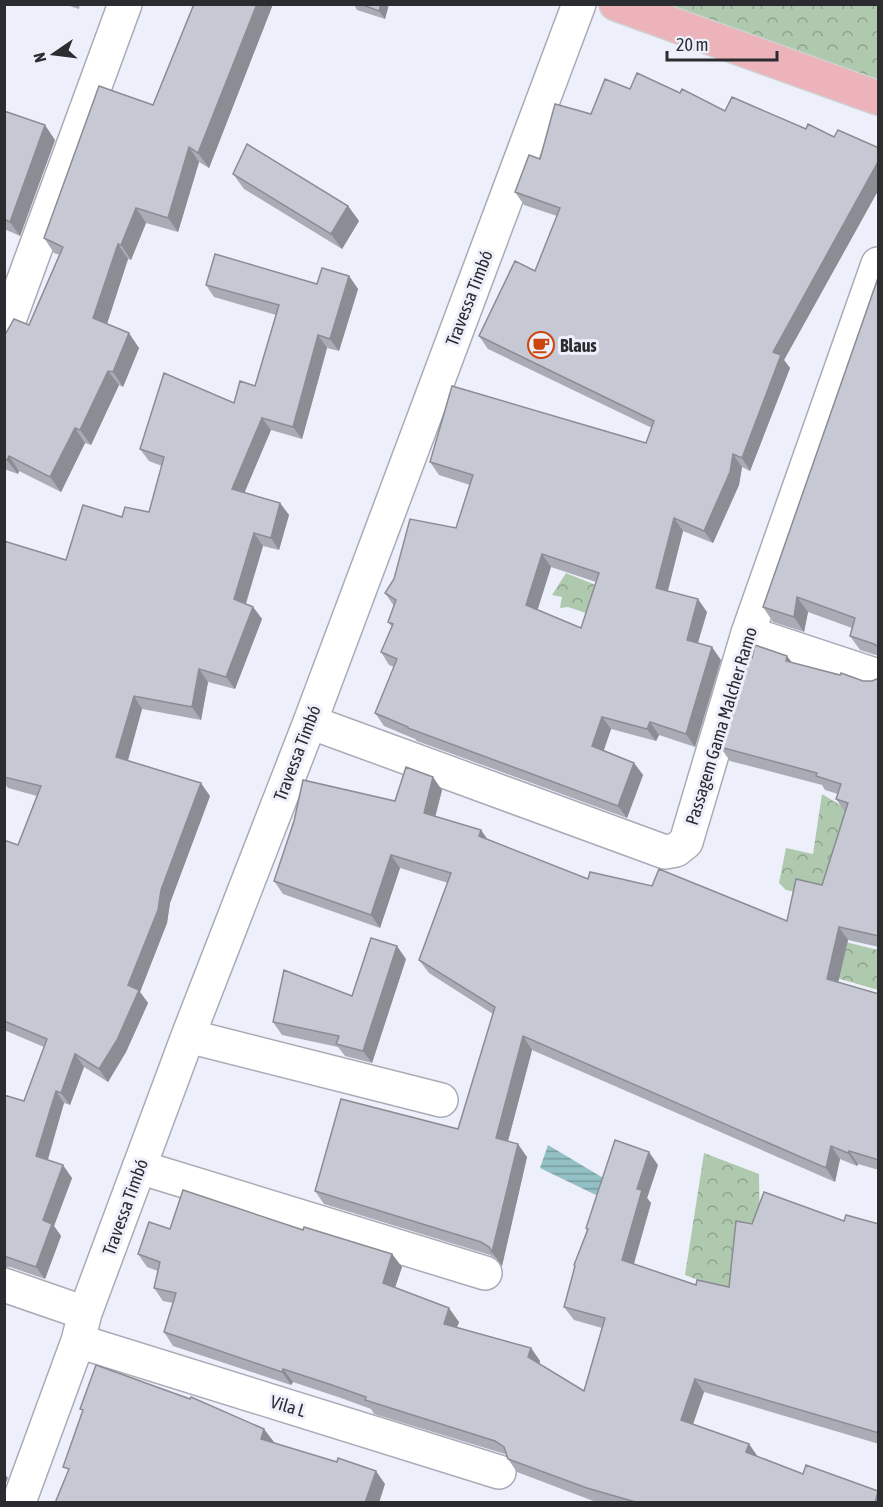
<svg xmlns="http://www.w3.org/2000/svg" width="883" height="1507" font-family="'Asap Condensed',sans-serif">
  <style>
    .forest { fill: url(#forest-crowns) }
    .water { fill: url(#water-rules) }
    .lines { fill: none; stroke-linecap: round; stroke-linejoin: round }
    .minor-casing { stroke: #a9abb6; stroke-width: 36 }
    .major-casing { stroke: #d0d1d1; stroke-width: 36 }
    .minor { stroke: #fff; stroke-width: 33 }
    .major { stroke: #ecb3bb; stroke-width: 33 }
    .wall { fill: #aaacb5; fill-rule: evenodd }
    .shaded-wall { fill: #8b8c94 }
    .building { fill: #c6c8d3; stroke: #8b8c94; stroke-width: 1.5; fill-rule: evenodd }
    .labels { text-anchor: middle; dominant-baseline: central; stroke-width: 6; stroke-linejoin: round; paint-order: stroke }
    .street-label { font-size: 18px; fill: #2b2c30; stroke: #edf0fb }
    .poi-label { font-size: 18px; font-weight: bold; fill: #2b2c30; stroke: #edf0fb; text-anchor: start }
  </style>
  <defs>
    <pattern id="forest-crowns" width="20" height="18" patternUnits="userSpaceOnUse" patternTransform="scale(1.5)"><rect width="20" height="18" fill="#afc9ae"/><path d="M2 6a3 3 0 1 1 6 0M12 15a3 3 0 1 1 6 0" fill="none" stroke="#8fa38e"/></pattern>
    <pattern id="water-rules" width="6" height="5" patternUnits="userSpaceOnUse" patternTransform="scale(1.5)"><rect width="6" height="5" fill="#93c0c4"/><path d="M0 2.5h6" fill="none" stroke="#789ca0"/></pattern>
  </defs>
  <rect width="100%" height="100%" fill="#edf0fb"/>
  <path class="forest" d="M667,5H878V80Z
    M566,573L598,586L594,608L586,613L568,607L560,608L562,597L552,595Z
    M822,794L861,818L848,902L786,890L779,883L786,848L813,854Z
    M797,930L878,950V990L789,964Z
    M704,1153L759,1174L761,1304L685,1275Z"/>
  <path class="water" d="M548,1145L605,1179L600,1197L540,1168Z"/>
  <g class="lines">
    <defs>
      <path id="minor" d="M4,334L125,4
        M748,633L878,676
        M310,722L665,852L676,850L686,842L748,633L878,264
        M188,1036L441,1100
        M139,1167L485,1273
        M4,1285L85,1313
        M78,1341L499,1472
        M19,1502L78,1341L85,1313L188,1036L310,722L579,4"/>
      <path id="major" d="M616,4L878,98"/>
    </defs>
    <use href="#minor" class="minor-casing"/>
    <use href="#major" class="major-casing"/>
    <use href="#minor" class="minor"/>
    <use href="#major" class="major"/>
  </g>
  <path class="wall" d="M63,4H80L79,9Z
    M194,4H273L209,168L199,162L178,232L146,223L131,260L128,259L107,324L139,348L123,387L119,385L91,445L85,443L61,492L19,471L18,474L4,469V334L29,325L60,255L54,253L44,238L153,105Z
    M354,4H389L385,19L357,10Z
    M630,89L680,93L725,111L806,129L879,148V189L784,360L790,368L750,471L742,467L739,485L713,543L683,531L668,591L707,612L698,643L721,660L695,747L659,735L656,741L611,729L604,750L634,763L643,775L627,818L417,741L415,739L384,726L375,713L394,667L389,665L381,652L392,627L388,622L394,606L385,593L456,528L470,485L439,475L430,462L646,443L652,428L488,349L479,336L535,271L557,216L524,205L515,192L540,159L591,114ZM551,567L596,582L581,628L537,610Z
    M4,111L55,140L20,236L4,229Z
    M233,174L348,206L359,221L342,249L244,189Z
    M879,275V656L860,650L850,636L852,628L808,612L804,632L773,622L763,607Z
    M349,276L358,289L339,351L327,348L302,439L271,430L244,492L280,503L289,515L279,550L263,546L246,604L253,607L262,619L235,689L208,682L201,720L142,709L128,761L210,796L170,903L167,923L140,992L148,1003L126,1052L108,1082L84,1067L70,1105L64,1103L48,1160L72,1178L54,1226L61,1236L45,1279L10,1267H4V1095L24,1101L44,1047L4,1030V840L18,845L37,796L8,788L4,783V541L66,560L122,517L149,512L162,466L149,461L140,449L234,403L255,386L276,315L214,297L206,285L317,284Z
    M752,658L792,663L863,681H872L879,678V947L848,940L838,982L879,994V1170L858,1164L857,1166L840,1159L835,1182L532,1050L508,1141L527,1157L502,1266L497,1259L490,1255L324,1204L315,1191L458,1129L493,1014L429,973L419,960L448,883L400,868L380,928L283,894L274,881L395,801L442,790L435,816L481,830L487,839L588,879L787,921L822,885L845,812L836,799L838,794L825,790L822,785L730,761L720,747Z
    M406,959L372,1063L345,1056L338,1047L282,1035L273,1022L352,996Z
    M658,1165L647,1198L651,1203L634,1264L696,1285L729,1287L752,1224L844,1221L879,1224V1444L704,1392L693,1424L749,1444L757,1456L879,1503H599L596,1502L517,1472L508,1459L507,1456L505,1454L374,1414L371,1409L341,1398L293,1382L291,1385L173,1346L164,1332L173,1303L163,1301L154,1288L158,1271L147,1267L138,1254L170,1229L303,1230L392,1254L402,1267L395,1288L459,1322L457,1327L531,1348L540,1361L539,1364L584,1391L602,1328L574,1320L564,1307L575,1267L574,1265L587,1231L586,1228Z"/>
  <path class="shaded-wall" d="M257,4H273L209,168L198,153Z
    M381,4H389L385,19L379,11Z
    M45,125L55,140L20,236L10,222Z
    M189,147L199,162L178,232L168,218Z
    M879,160V189L784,360L790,368L750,471L742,458L773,352Z
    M348,206L359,221L342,249L331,234Z
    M136,208L146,223L131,260L121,245Z
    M118,244L128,259L104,333L93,318Z
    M349,276L358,289L339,351L330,339Z
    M129,333L139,348L123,387L113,372Z
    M318,335L327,348L302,439L293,427Z
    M108,371L119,385L91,445L80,430Z
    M262,418L271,430L241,501L232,489Z
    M75,428L85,443L61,492L50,477Z
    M733,454L742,467L739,485L713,543L704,531Z
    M9,456L19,471L18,474L7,460Z
    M280,503L289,515L279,550L271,538Z
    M674,518L683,531L665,601L656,588Z
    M254,533L263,546L243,612L234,599Z
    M542,554L551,567L535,618L526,605Z
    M797,597L808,612L804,632L794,617Z
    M698,599L707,612L695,652L687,640Z
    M253,607L262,619L235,689L226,677Z
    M712,647L721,660L695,747L686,734Z
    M787,656L797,669L786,661Z
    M199,669L208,682L201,720L192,707Z
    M134,696L142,709L125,770L116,757Z
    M602,717L611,729L601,758L592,746Z
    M650,722L659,735L656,741L647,729Z
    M634,763L643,775L627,818L618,806Z
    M433,777L442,790L433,826L424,813Z
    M201,783L210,796L170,903L167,923L140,992L148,1003L126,1052L108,1082L99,1069L161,890Z
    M481,830L490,843L479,836Z
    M391,855L400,868L380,928L371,915Z
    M839,927L848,940L836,992L827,979Z
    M397,946L406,959L372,1063L363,1051Z
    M523,1036L532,1050L505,1152L496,1138Z
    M75,1054L84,1067L70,1105L61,1093Z
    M56,1091L64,1103L45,1168L36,1156Z
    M518,1144L527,1157L502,1266L492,1252Z
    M831,1146L840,1159L835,1182L826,1168Z
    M849,1151L858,1164L857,1166L848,1153Z
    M649,1152L658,1165L647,1198L651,1203L631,1273L622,1260L637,1189Z
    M63,1165L72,1178L54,1226L61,1236L45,1279L36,1267L43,1220Z
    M392,1254L402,1267L392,1296L383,1283Z
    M449,1308L459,1322L453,1337L444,1324Z
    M531,1348L540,1361L537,1371L528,1357Z
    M283,1369L293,1382L291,1385L282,1372Z
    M695,1379L704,1392L690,1433L681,1420Z
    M264,1429L274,1442L270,1452L261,1439Z
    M749,1444L758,1457L746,1452Z
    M376,1471L385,1484L379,1503H365Z
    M4,1473L8,1478L4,1487Z
    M878,1491L879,1503H875Z"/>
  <path class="building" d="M194,4H257L198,153L189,147L168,218L136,208L121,245L118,244L93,318L129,333L113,372L108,371L80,430L75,428L50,477L9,456L7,460L4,458V334L6,333L14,319L29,325L63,247L44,238L99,86L153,105Z
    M360,4H381L379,11Z
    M637,73L680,93L682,89L725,111L732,97L806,129L808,124L834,137L838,130L879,148V160L773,352L781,355L742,458L733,454L730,472L704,531L674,518L656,588L698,599L687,640L712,647L686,734L650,722L647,729L602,717L592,746L634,763L618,806L408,728V727L375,713L397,659L381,652L393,624L388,622L396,600L385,593L394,579L410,519L456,528L473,475L430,462L452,386L646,443L654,421L479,336L515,261L535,271L560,208L515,192L529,155L540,159L555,104L591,114L605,79L630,89ZM542,554L599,573L581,628L526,605Z
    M4,111L45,125L10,222L4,219Z
    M247,144L348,206L331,234L233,174Z
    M215,254L317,284L322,268L349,276L330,339L318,335L293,427L262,418L232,489L280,503L271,538L254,533L234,599L253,607L226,677L199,669L192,707L134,696L116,757L201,783L161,890L158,910L128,985L139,990L117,1040L99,1069L75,1054L61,1093L56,1091L36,1156L63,1165L43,1220L52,1224L36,1267L4,1256V1095L24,1101L47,1039L4,1021V840L18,845L41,786L4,777V541L66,560L83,505L122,517L125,507L149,512L164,457L140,449L164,373L234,403L240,381L255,386L279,305L206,285Z
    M879,275V647L874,644L850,636L855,618L797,597L794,617L763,607Z
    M755,645L787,656L786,661L840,675L841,673L863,681H872L879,678V936L839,927L827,979L879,994V1160L849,1151L848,1153L831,1146L826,1168L523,1036L496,1138L518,1144L492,1252L489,1247L481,1242L315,1191L341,1099L458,1129L495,1007L419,960L451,873L391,855L371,915L274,881L294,821L303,780L395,801L406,767L433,777L424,813L481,830L479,836L588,879L590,872L652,886L659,869L787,921L796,879L822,885L848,803L836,799L841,784L816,776L817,773L720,747L747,657L752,658Z
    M371,938L397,946L363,1051L336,1044L339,1036L273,1022L284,970L352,996Z
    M615,1140L649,1152L637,1189L642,1190L622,1260L696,1285L697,1280L729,1287L736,1221L752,1224L764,1192L844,1221L846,1215L879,1224V1433L695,1379L681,1420L749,1444L746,1452L803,1474L806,1465L878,1491L875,1503H639L587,1488L508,1459L504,1447L495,1441L365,1400L366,1397L332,1385L283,1369L282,1372L164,1332L176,1293L154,1288L160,1262L138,1254L149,1222L170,1229L183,1190L303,1230L304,1227L392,1254L383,1283L449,1308L444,1324L531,1348L528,1357L584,1391L605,1318L564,1307L575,1266L574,1265L588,1229L586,1228Z
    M96,1365L190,1399L191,1397L264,1429L261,1439L337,1462L338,1458L376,1471L365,1503H55L69,1469L63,1467L83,1410L80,1409Z"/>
  <defs>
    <symbol id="cafe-ring" viewBox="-11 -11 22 22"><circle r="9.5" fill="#edf0fb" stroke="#cb450c" stroke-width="1.5"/><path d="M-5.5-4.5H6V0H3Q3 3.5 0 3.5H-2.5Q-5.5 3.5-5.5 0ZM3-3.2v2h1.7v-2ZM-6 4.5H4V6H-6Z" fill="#cb450c"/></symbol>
  </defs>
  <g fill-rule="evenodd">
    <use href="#cafe-ring" x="526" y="330" width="30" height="30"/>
  </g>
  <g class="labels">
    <g class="street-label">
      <text transform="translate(469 298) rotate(-69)">Travessa Timbó</text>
      <text transform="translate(721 726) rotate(-73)">Passagem Gama Malcher Ramo</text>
      <text transform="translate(297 753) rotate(-69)">Travessa Timbó</text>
      <text transform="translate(125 1207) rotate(-70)">Travessa Timbó</text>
      <text transform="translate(288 1406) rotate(17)">Vila L</text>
    </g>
    <g class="poi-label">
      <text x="560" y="345">Blaus</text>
    </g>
  </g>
  <rect width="883" height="1507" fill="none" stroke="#2b2c30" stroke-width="12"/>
  <g transform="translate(54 54) rotate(256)" stroke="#edf0fb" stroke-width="4.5" paint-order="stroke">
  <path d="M0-4.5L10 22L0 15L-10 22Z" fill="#2b2c30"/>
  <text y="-9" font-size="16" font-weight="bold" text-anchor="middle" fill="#2b2c30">N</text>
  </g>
  <path d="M667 51v9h110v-9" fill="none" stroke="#2b2c30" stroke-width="3"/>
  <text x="676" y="51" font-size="18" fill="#2b2c30" stroke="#edf0fb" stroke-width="4.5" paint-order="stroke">20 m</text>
</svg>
